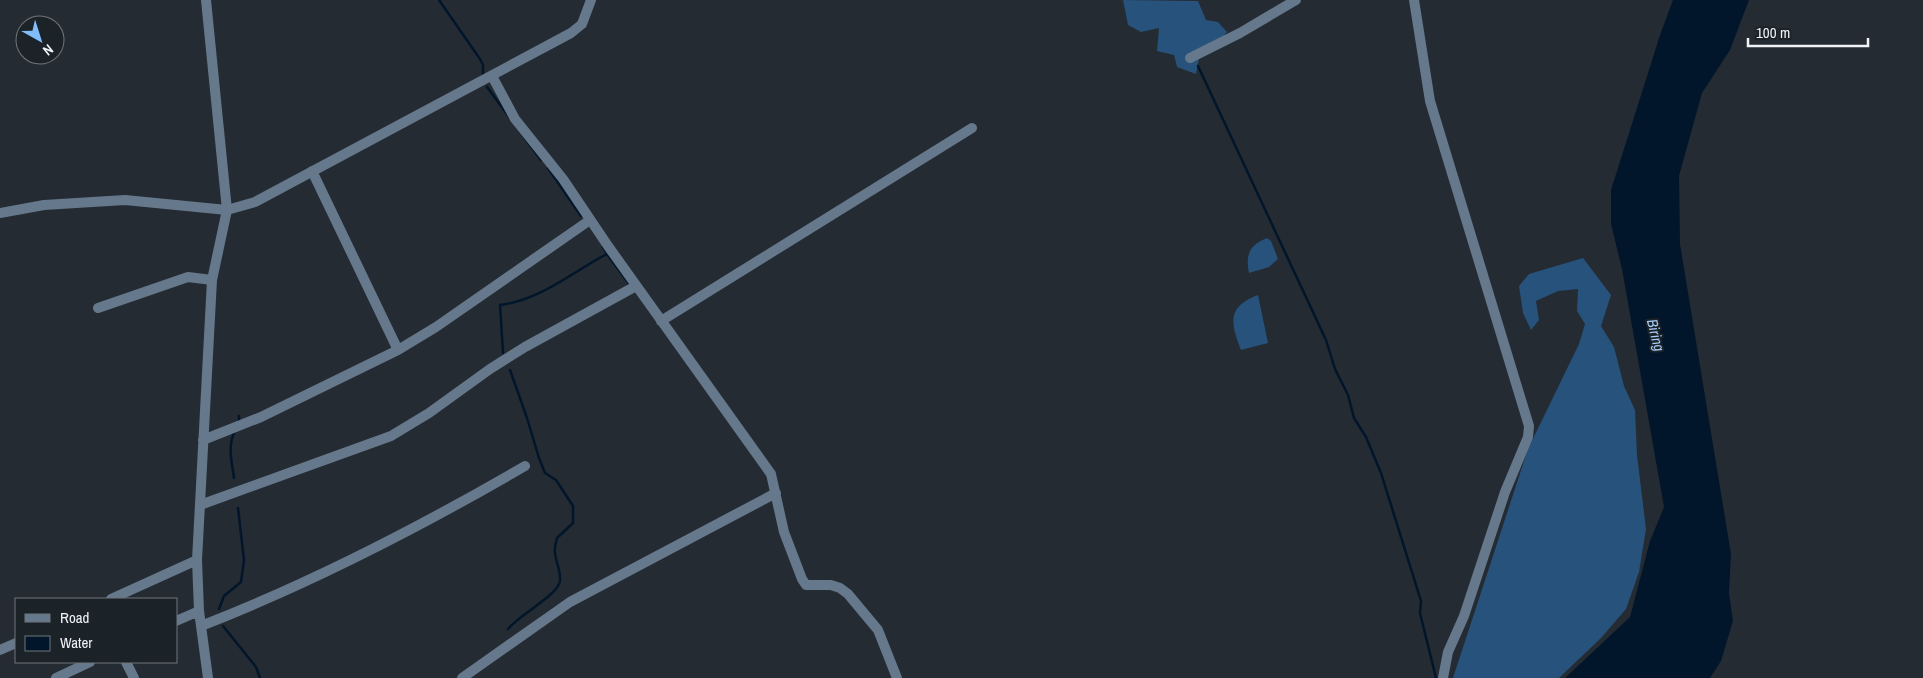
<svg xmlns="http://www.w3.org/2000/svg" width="1923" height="678" font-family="'Archivo Narrow',sans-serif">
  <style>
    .forest { fill: #26527c }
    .water { fill: #01162b }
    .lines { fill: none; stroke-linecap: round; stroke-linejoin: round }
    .stream { stroke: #01162b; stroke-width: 2.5 }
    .minor { stroke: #65788c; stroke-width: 10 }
    .labels { text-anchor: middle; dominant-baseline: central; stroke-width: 4; stroke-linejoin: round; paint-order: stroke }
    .water-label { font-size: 15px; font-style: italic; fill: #a5cbf3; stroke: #1b2228 }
  </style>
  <rect width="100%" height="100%" fill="#252b32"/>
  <path class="forest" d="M1123,0L1198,1L1206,20L1218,22L1227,32L1213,50L1199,58L1196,74L1177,67L1174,55L1157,51L1159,28L1141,32L1128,25Z
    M1267,238L1271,241L1278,259L1269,267L1249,273C1245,254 1250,245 1267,238Z
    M1583,258L1611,295L1601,326L1614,347L1624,386L1635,410L1637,455L1646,529L1639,572L1626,609L1601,638L1559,678H1453L1528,449L1579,344L1585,324L1577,311L1578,289L1558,291L1536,301L1539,320L1531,330L1523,313L1519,286L1529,274Z
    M1258,295L1268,343L1241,350C1231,324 1226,307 1258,295Z"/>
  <path class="water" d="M1673,0H1749L1730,50L1702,93L1679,176L1680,244L1731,554L1729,593L1733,621L1721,661L1710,678H1565L1630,617L1650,541L1664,507L1622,269L1611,224V190L1660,35Z"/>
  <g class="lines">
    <path class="stream" d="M439,0L480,59L483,65V76
      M1198,66L1326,340L1335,369L1348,395L1354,418L1366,437L1381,473L1421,601L1420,613L1436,678
      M487,87L541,160
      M548,168L581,216
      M607,254L630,285
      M503,353L500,305C541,300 572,272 607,254L603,247
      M239,416V423
      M234,478C232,462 227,446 235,431
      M219,609L224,596L241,582L244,560L238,508
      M223,626L256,667L260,678
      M508,629C519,615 558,595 560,581C561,571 556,563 555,553C554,548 556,542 557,538L573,523V506L556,480L545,473L539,458L527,418L510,370"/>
    <path class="minor" d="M206,0L227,210L212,280L197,560L199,611L208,678
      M1414,0L1430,101L1529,426L1528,437L1505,492L1464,616L1448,652L1443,678
      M1190,58L1240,33L1296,0
      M492,76L515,119L563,179L608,246L771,474L784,532L802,579L806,585H831L840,588L848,594L878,630L897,678
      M312,171L398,350
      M0,213L44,205L125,200L227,210L255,202L571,33L582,24L591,0
      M98,308L188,277L212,280
      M661,321L972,128
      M203,440L261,417L398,350L436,327L590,220
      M200,505L391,436L429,413L490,369L525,347L636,286
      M111,599L197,560
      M176,621L199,611
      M201,626C314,582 420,527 525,466
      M0,650L16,643
      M126,662L134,678
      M56,678L90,662
      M462,678L570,602L776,493"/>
  </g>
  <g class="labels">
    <g class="water-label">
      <text transform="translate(1656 335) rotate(76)">Biring</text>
    </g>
  </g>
  <rect x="15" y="598" width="162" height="65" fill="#1b2228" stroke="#70767b"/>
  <rect x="25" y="614" width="25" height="8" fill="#65788c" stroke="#70767b"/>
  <text x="60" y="623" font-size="15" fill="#eff3f8">Road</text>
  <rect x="25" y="636" width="25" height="15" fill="#01162b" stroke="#70767b"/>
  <text x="60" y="648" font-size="15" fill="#eff3f8">Water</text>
  <g transform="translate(40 40) rotate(141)"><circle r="24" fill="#1b2228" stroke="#70767b"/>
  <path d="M0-4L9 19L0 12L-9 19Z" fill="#80bdfa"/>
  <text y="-8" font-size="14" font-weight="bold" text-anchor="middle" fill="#eff3f8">N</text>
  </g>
  <path d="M1748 38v8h120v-8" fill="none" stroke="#eff3f8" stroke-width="2.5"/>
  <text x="1756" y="38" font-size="15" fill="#eff3f8" stroke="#1b2228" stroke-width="4" paint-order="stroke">100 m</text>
</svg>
